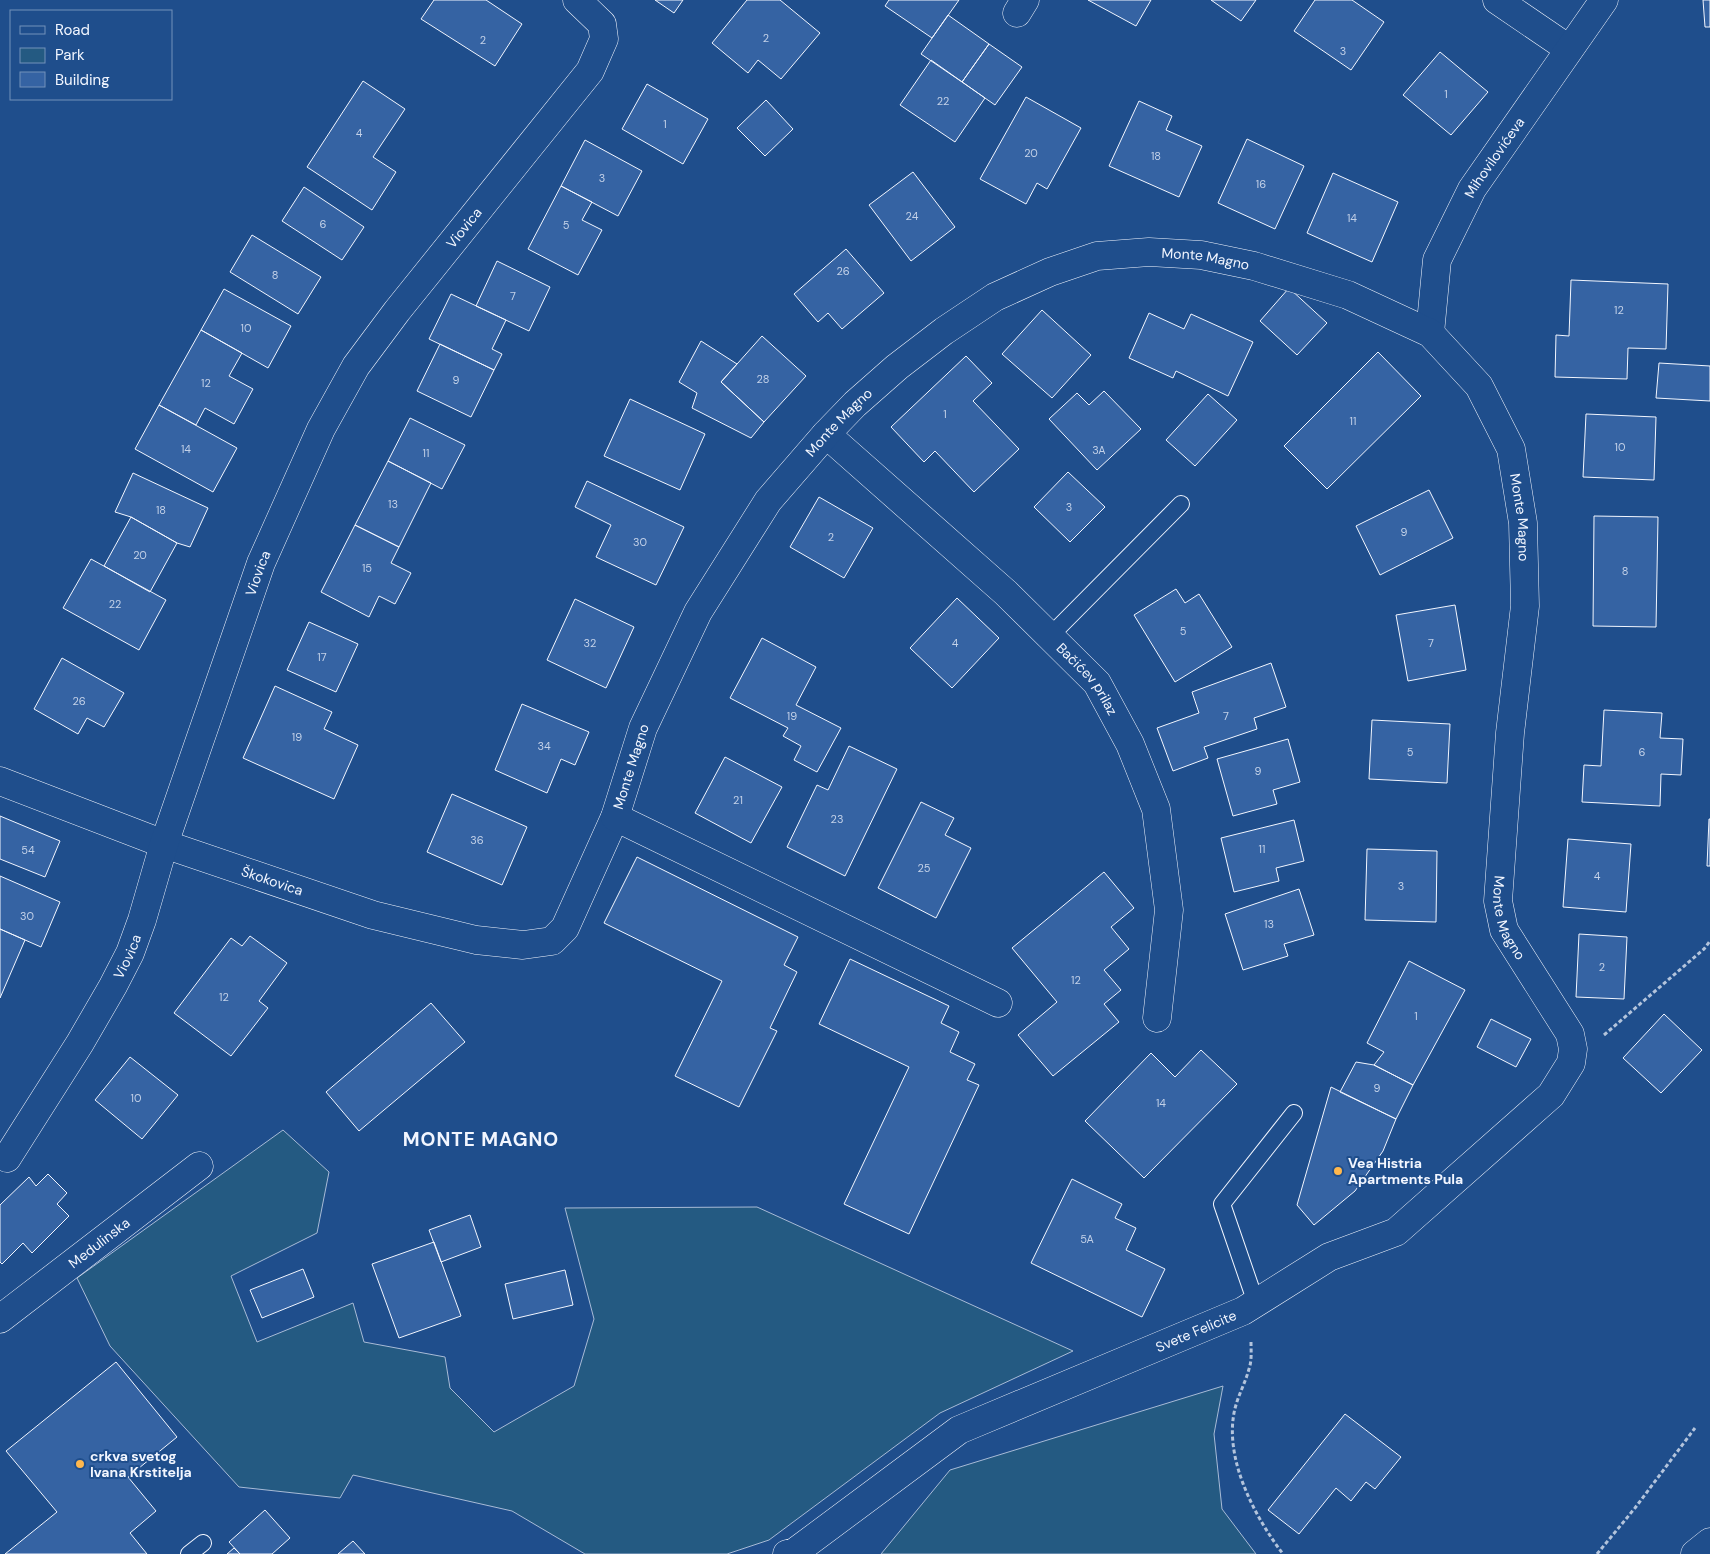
<svg xmlns="http://www.w3.org/2000/svg" width="1710" height="1554" font-family="'DM Sans',sans-serif">
  <style>
    .green { fill: #245a82; stroke: #a8bbd7 }
    .building { fill: #3563a3; stroke: #f2f6ff }
    .lines { fill: none; stroke-linecap: round; stroke-linejoin: round }
    .service-casing { stroke: #f2f6ff; stroke-width: 18 }
    .minor-casing { stroke: #f2f6ff; stroke-width: 29 }
    .secondary-casing { stroke: #f2f6ff; stroke-width: 29 }
    .path { stroke: #b3c4dc; stroke-width: 3; stroke-dasharray: 4 2.5; stroke-linecap: butt }
    .service { stroke: #1f4e8c; stroke-width: 16 }
    .minor { stroke: #1f4e8c; stroke-width: 28 }
    .secondary { stroke: #1f4e8c; stroke-width: 28 }
    .poi-dot { fill: #ffb74d; stroke: #1f4e8c; stroke-width: 2 }
    .labels { text-anchor: middle; dominant-baseline: central; stroke-width: 4; stroke-linejoin: round; paint-order: stroke }
    .number-label { font-size: 11px; fill: #c3d1e8 }
    .street-label { font-size: 14px; fill: #f2f6ff; stroke: #1f4e8c }
    .poi-label { font-size: 14px; font-weight: bold; fill: #f2f6ff; stroke: #1f4e8c; text-anchor: start }
    .district-label { font-size: 19px; font-weight: bold; letter-spacing: 1px; fill: #f2f6ff; stroke: #1f4e8c }
  </style>
  <rect width="100%" height="100%" fill="#1f4e8c"/>
  <path class="green" d="M283,1130L329,1172L317,1233L231,1276L257,1342L353,1303L364,1342L445,1357L450,1388L494,1432L574,1386L594,1319L565,1208L757,1207L1073,1351L940,1413L769,1540L727,1554H585L512,1511L353,1475L340,1498L239,1487L110,1346L77,1278Z
    M1223,1386L1214,1434L1222,1509L1256,1554H881L950,1470Z"/>
  <path class="building" d="M434,0H486L522,24L495,66L421,19Z
    M655,0H683L674,13Z
    M747,0H780L820,33L781,79L758,60L748,73L712,43Z
    M889,0H959L932,38L885,6Z
    M1088,0H1151L1136,26Z
    M1211,0H1256L1241,21Z
    M1315,0H1352L1384,22L1351,70L1294,31Z
    M1703,0H1710V27H1705Z
    M948,15L989,44L962,82L921,54Z
    M989,44L1022,67L995,105L962,82Z
    M1440,52L1488,92L1451,135L1403,95Z
    M931,60L985,98L955,142L900,105Z
    M363,81L405,109L373,157L396,172L372,210L307,167Z
    M647,84L708,119L683,164L622,129Z
    M1026,97L1081,128L1047,189L1037,183L1026,204L980,179Z
    M766,100L793,129L765,156L737,128Z
    M1139,101L1172,116L1166,130L1202,146L1179,197L1109,166Z
    M1247,139L1304,166L1275,229L1218,203Z
    M585,140L642,171L618,216L561,186Z
    M913,172L955,227L911,261L869,205Z
    M1333,173L1398,202L1372,262L1307,233Z
    M561,186L592,202L582,220L602,230L578,275L528,249Z
    M304,187L364,227L342,260L282,221Z
    M252,235L321,277L298,314L230,272Z
    M846,249L884,293L842,329L828,313L818,322L794,294Z
    M497,261L550,287L529,331L476,306Z
    M1571,280L1668,284L1666,349L1628,348L1627,379L1555,377L1556,335L1569,336Z
    M1289,288L1327,323L1297,355L1260,321Z
    M224,289L291,326L268,368L201,330Z
    M451,294L506,320L492,349L502,354L494,370L429,339Z
    M1042,310L1091,355L1052,398L1002,354Z
    M1149,313L1184,329L1191,314L1253,342L1228,396L1176,371L1173,378L1129,358Z
    M201,330L242,353L229,376L253,389L234,424L205,408L196,425L159,405Z
    M762,336L806,376L764,422L721,382Z
    M701,341L737,364L721,382L764,422L751,438L692,408L697,393L679,382Z
    M440,344L494,370L471,417L417,391Z
    M1378,352L1421,396L1327,489L1284,446Z
    M966,356L992,383L973,401L1019,449L974,492L935,451L924,462L891,427Z
    M1659,363L1710,366V401L1656,398Z
    M1104,391L1141,429L1097,470L1049,419L1077,393L1089,405Z
    M1208,394L1237,420L1195,466L1166,440Z
    M630,399L705,434L680,490L604,456Z
    M159,405L237,448L213,492L135,449Z
    M1586,414L1656,417L1654,480L1583,477Z
    M410,418L465,445L442,489L388,461Z
    M388,461L431,483L399,547L355,525Z
    M1068,472L1105,507L1070,542L1034,507Z
    M133,473L208,508L190,547L177,543L131,517L115,512Z
    M587,481L684,527L656,585L596,557L611,525L575,507Z
    M1429,490L1453,538L1380,575L1356,526Z
    M819,497L873,528L844,578L790,547Z
    M1594,516L1658,517L1656,627L1593,626Z
    M131,517L177,543L150,592L104,566Z
    M355,525L399,547L391,563L411,573L395,604L379,596L369,617L321,592Z
    M91,559L166,600L139,650L63,608Z
    M1176,589L1185,603L1199,594L1232,647L1175,682L1134,615Z
    M957,598L999,638L952,688L910,648Z
    M575,599L634,627L606,688L547,660Z
    M1455,605L1466,670L1408,681L1396,615Z
    M309,622L358,644L336,692L287,670Z
    M762,638L816,667L796,705L841,728L817,772L794,760L801,746L783,736L788,728L730,698Z
    M62,658L124,693L104,727L87,718L78,734L34,709Z
    M1271,663L1286,707L1254,718L1257,729L1204,747L1208,758L1173,771L1157,728L1199,713L1192,692Z
    M275,686L332,712L324,729L358,745L334,799L243,758Z
    M522,704L589,732L575,765L561,759L547,793L495,770Z
    M1604,710L1662,713L1660,738L1683,739L1681,775L1661,774L1660,806L1582,802L1584,765L1601,766Z
    M1372,720L1450,724L1447,783L1369,779Z
    M1288,739L1300,782L1273,790L1277,804L1233,816L1217,759Z
    M849,746L897,769L845,876L787,847L817,785L828,790Z
    M725,757L782,787L751,843L695,813Z
    M452,794L527,827L502,885L427,852Z
    M921,802L954,818L945,835L971,848L936,918L878,888Z
    M0,816L60,841L45,877L0,859Z
    M1709,819H1710V866H1707Z
    M1294,820L1304,861L1276,868L1279,881L1234,892L1221,838Z
    M1568,839L1631,844L1626,912L1563,907Z
    M1367,849L1437,851L1436,922L1365,920Z
    M637,857L798,937L784,965L797,972L770,1028L777,1031L739,1107L675,1076L722,981L604,923Z
    M1104,872L1134,908L1111,927L1129,949L1104,970L1121,990L1104,1004L1119,1022L1053,1076L1018,1035L1057,1002L1012,948Z
    M0,876L60,902L41,947L0,929Z
    M1299,889L1314,935L1284,944L1288,956L1243,970L1225,914Z
    M0,929L25,940L0,998Z
    M1579,934L1627,937L1624,999L1576,997Z
    M250,936L287,963L259,1001L268,1008L231,1056L174,1013L231,938L242,946Z
    M850,959L949,1006L941,1023L959,1032L950,1052L975,1064L967,1080L979,1085L909,1234L844,1204L909,1067L819,1024Z
    M1409,961L1465,990L1413,1085L1374,1065L1384,1052L1367,1043Z
    M431,1003L465,1042L359,1131L326,1092Z
    M1664,1014L1702,1050L1661,1093L1623,1058Z
    M1491,1019L1531,1039L1516,1067L1477,1047Z
    M1201,1050L1237,1084L1144,1178L1085,1121L1151,1053L1175,1077Z
    M130,1057L178,1095L142,1139L95,1100Z
    M1356,1062L1374,1065L1413,1085L1396,1119L1340,1092Z
    M1331,1087L1396,1119L1383,1151L1355,1191L1314,1225L1297,1205Z
    M48,1174L67,1193L57,1204L69,1216L32,1253L23,1243L2,1264L0,1262V1205L29,1177L36,1186Z
    M1072,1179L1122,1204L1115,1218L1136,1228L1126,1250L1165,1269L1142,1317L1031,1263Z
    M470,1215L481,1247L441,1262L429,1230Z
    M434,1242L461,1316L399,1338L372,1264Z
    M303,1269L314,1297L262,1318L250,1290Z
    M565,1270L573,1305L513,1319L505,1284Z
    M116,1362L177,1437L128,1477L156,1511L130,1533L147,1554H5L57,1512L6,1451Z
    M1345,1414L1401,1457L1375,1489L1366,1482L1351,1501L1336,1488L1299,1534L1268,1510Z
    M265,1510L290,1538L272,1554H240L229,1542Z
    M353,1541L365,1554H338Z
    M234,1548L240,1554H227Z"/>
  <g class="lines">
    <defs>
      <path id="service" d="M1050,636L1181,504
        M1256,1303L1222,1204L1294,1113
        M189,1554L203,1543"/>
      <g id="minor">
        <path d="M1497,0L1569,49"/>
        <path d="M1017,13L1025,0"/>
        <path id="s1" d="M1430,333L1437,260L1472,189L1604,0"/>
        <path id="s2" d="M826,434L1006,593L1097,683L1130,744L1156,809L1169,910L1157,1018"/>
        <path id="s3" d="M0,781L164,844L373,915L476,940L523,945L552,941L565,928L615,817L643,728L698,612L768,501L826,434L855,404L897,367L944,331L995,297L1050,272L1097,256L1149,252L1201,255L1254,266L1348,295L1430,333L1479,386L1511,449L1523,523L1525,606L1510,733L1498,901L1504,930L1570,1034L1573,1049L1571,1063L1551,1095L1396,1232L1329,1257L1243,1311L959,1430L795,1552L787,1554"/>
        <path d="M615,817L998,1003"/>
        <path id="s4" d="M7,1158L80,1043L113,986L130,953L142,920L164,844L261,563L321,429L356,366L397,311L590,71L604,39L602,24L577,0"/>
        <path id="s5" d="M0,1319L199,1166"/>
      </g>
      <path id="secondary" d="M1695,1554L1710,1542"/>
    </defs>
    <use href="#service" class="service-casing"/>
    <use href="#minor" class="minor-casing"/>
    <use href="#secondary" class="secondary-casing"/>
    <path class="path" d="M1604,1035L1704,949L1710,941
      M1251,1342C1251,1351 1252,1360 1249,1369C1245,1384 1237,1397 1234,1413C1225,1461 1255,1517 1283,1554
      M1597,1554L1635,1508L1695,1428"/>
    <use href="#service" class="service"/>
    <use href="#minor" class="minor"/>
    <use href="#secondary" class="secondary"/>
  </g>
  <g class="poi-dot">
    <circle cx="1338" cy="1171" r="5"/>
    <circle cx="80" cy="1464" r="5"/>
  </g>
  <g class="labels">
    <g class="number-label">
      <text x="766" y="38">2</text>
      <text x="483" y="40">2</text>
      <text x="1343" y="51">3</text>
      <text x="1446" y="94">1</text>
      <text x="943" y="101">22</text>
      <text x="665" y="124">1</text>
      <text x="359" y="133">4</text>
      <text x="1031" y="153">20</text>
      <text x="1156" y="156">18</text>
      <text x="602" y="178">3</text>
      <text x="1261" y="184">16</text>
      <text x="912" y="216">24</text>
      <text x="1352" y="218">14</text>
      <text x="323" y="224">6</text>
      <text x="566" y="225">5</text>
      <text x="843" y="271">26</text>
      <text x="275" y="275">8</text>
      <text x="513" y="296">7</text>
      <text x="1619" y="310">12</text>
      <text x="246" y="328">10</text>
      <text x="763" y="379">28</text>
      <text x="456" y="380">9</text>
      <text x="206" y="383">12</text>
      <text x="945" y="414">1</text>
      <text x="1353" y="421">11</text>
      <text x="1620" y="447">10</text>
      <text x="186" y="449">14</text>
      <text x="1099" y="450">3A</text>
      <text x="426" y="453">11</text>
      <text x="393" y="504">13</text>
      <text x="1069" y="507">3</text>
      <text x="161" y="510">18</text>
      <text x="1404" y="532">9</text>
      <text x="831" y="537">2</text>
      <text x="640" y="542">30</text>
      <text x="140" y="555">20</text>
      <text x="367" y="568">15</text>
      <text x="1625" y="571">8</text>
      <text x="115" y="604">22</text>
      <text x="1183" y="631">5</text>
      <text x="590" y="643">32</text>
      <text x="955" y="643">4</text>
      <text x="1431" y="643">7</text>
      <text x="322" y="657">17</text>
      <text x="79" y="701">26</text>
      <text x="792" y="716">19</text>
      <text x="1226" y="716">7</text>
      <text x="297" y="737">19</text>
      <text x="544" y="746">34</text>
      <text x="1410" y="752">5</text>
      <text x="1642" y="752">6</text>
      <text x="1258" y="771">9</text>
      <text x="738" y="800">21</text>
      <text x="837" y="819">23</text>
      <text x="477" y="840">36</text>
      <text x="1262" y="849">11</text>
      <text x="28" y="850">54</text>
      <text x="924" y="868">25</text>
      <text x="1597" y="876">4</text>
      <text x="1401" y="886">3</text>
      <text x="27" y="916">30</text>
      <text x="1269" y="924">13</text>
      <text x="1602" y="967">2</text>
      <text x="1076" y="980">12</text>
      <text x="224" y="997">12</text>
      <text x="1416" y="1016">1</text>
      <text x="1377" y="1088">9</text>
      <text x="136" y="1098">10</text>
      <text x="1161" y="1103">14</text>
      <text x="1087" y="1239">5A</text>
    </g>
    <g class="street-label">
      <text stroke="none"><textPath href="#s1" startOffset="191">Mihovilovićeva</textPath></text>
      <text stroke="none"><textPath href="#s4" startOffset="1045">Viovica</textPath></text>
      <text stroke="none"><textPath href="#s3" startOffset="1598">Monte Magno</textPath></text>
      <text stroke="none"><textPath href="#s3" startOffset="1178">Monte Magno</textPath></text>
      <text stroke="none"><textPath href="#s3" startOffset="2048">Monte Magno</textPath></text>
      <text stroke="none"><textPath href="#s4" startOffset="640">Viovica</textPath></text>
      <text stroke="none"><textPath href="#s2" startOffset="359">Bačićev prilaz</textPath></text>
      <text stroke="none"><textPath href="#s3" startOffset="772">Monte Magno</textPath></text>
      <text stroke="none"><textPath href="#s3" startOffset="290">Škokovica</textPath></text>
      <text stroke="none"><textPath href="#s3" startOffset="2452">Monte Magno</textPath></text>
      <text stroke="none"><textPath href="#s4" startOffset="235">Viovica</textPath></text>
      <text stroke="none"><textPath href="#s5" startOffset="125">Medulinska</textPath></text>
      <text transform="translate(1196 1331) rotate(-23)">Svete Felicite</text>
    </g>
    <g class="poi-label">
      <text x="1348" y="1163">Vea Histria<tspan x="1348" dy="16">Apartments Pula</tspan></text>
      <text x="90" y="1456">crkva svetog<tspan x="90" dy="16">Ivana Krstitelja</tspan></text>
    </g>
    <g class="district-label">
      <text x="481" y="1139">MONTE MAGNO</text>
    </g>
  </g>
  <rect x="10" y="10" width="162" height="90" fill="#1f4e8c" stroke="#7391ba"/>
  <rect x="20" y="26" width="25" height="8" fill="#1f4e8c" stroke="#7391ba"/>
  <text x="55" y="35" font-size="15" fill="#f2f6ff">Road</text>
  <rect x="20" y="48" width="25" height="15" fill="#245a82" stroke="#7391ba"/>
  <text x="55" y="60" font-size="15" fill="#f2f6ff">Park</text>
  <rect x="20" y="72" width="25" height="15" fill="#3563a3" stroke="#7391ba"/>
  <text x="55" y="85" font-size="15" fill="#f2f6ff">Building</text>
</svg>
